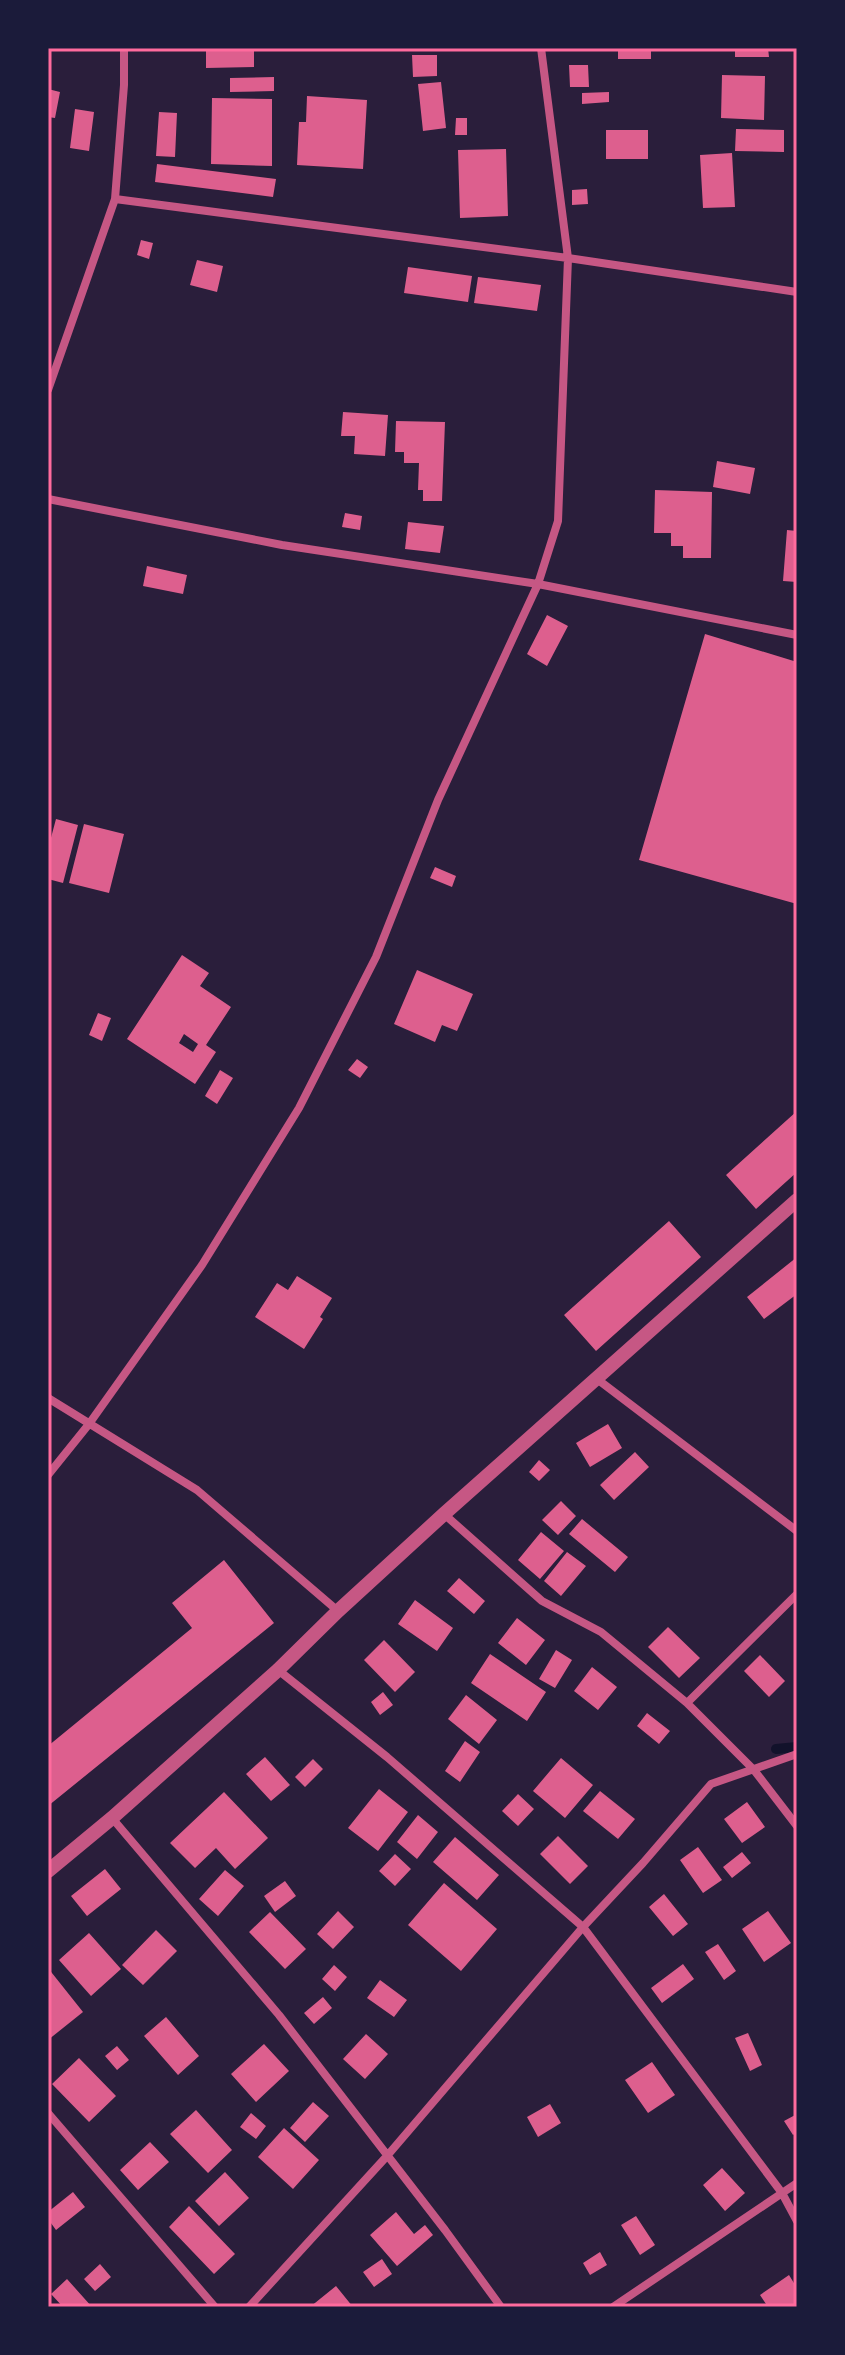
<svg xmlns="http://www.w3.org/2000/svg" width="845" height="2355" font-family="Helvetica,sans-serif">
  <style>
    .green { fill: #2a1e3b }
    .lines { fill: none; stroke-linecap: round; stroke-linejoin: round }
    .stream { stroke: #12122b; stroke-width: 10 }
    .building { fill: #dd5f8e; fill-rule: evenodd }
    .minor { stroke: #c65784; stroke-width: 8 }
    .tertiary { stroke: #c65784; stroke-width: 14 }
    .neatline { fill: none; stroke: #ff6b9d; stroke-width: 3 }
  </style>
  <rect width="100%" height="100%" fill="#1b1b3a"/>
  <path class="green" d="M48,48H797V2307H48Z"/>
  <g class="lines">
    <path class="stream" d="M776,1749L797,1747"/>
  </g>
  <path class="building" d="M206,48H254V67L206,68Z
    M618,48H651V59H618Z
    M735,48H768L769,57H735Z
    M412,55H437V76L413,77Z
    M569,65H588L589,87H570Z
    M722,75L765,76L764,120L721,118Z
    M274,77V91L230,92V78Z
    M441,82L446,128L423,131L418,84Z
    M48,89L60,92L55,118L48,117Z
    M609,92V102L582,104V93Z
    M307,96L367,100L363,169L297,165L299,122H306Z
    M212,98L272,99V166L211,164Z
    M75,109L94,112L89,151L70,148Z
    M159,112L177,113L175,157L156,156Z
    M456,118H467V135H455Z
    M736,129L784,130V152L735,151Z
    M606,130H648V159H606Z
    M506,149L508,216L460,218L458,150Z
    M732,153L735,207L703,208L700,155Z
    M157,164L276,179L273,197L155,182Z
    M587,189L588,204L572,205V190Z
    M141,240L153,243L149,259L137,255Z
    M197,260L223,266L217,292L190,285Z
    M408,267L472,276L468,302L404,293Z
    M478,277L541,285L537,311L474,303Z
    M343,412L388,415L385,456L354,454L355,436H341Z
    M396,421L445,422L442,501H423V490H418L419,463H404V452H395Z
    M717,461L755,468L750,494L713,487Z
    M655,490L712,492L711,558H683V546H671V533H654Z
    M345,513L362,516L360,530L342,527Z
    M408,522L444,526L440,553L405,549Z
    M787,530L797,531V582L783,581Z
    M147,566L187,575L183,594L143,586Z
    M547,615L568,626L547,666L527,654Z
    M705,634L797,662V904L639,860Z
    M56,819L78,825L63,883L48,879V849Z
    M84,824L124,834L109,893L69,883Z
    M435,867L456,876L452,887L430,878Z
    M182,955L209,973L200,986L231,1007L206,1045L216,1052L195,1084L127,1039ZM184,1034L198,1044L193,1052L179,1043Z
    M417,970L473,994L457,1031L442,1025L435,1042L394,1024Z
    M98,1013L111,1018L102,1041L89,1035Z
    M357,1059L368,1067L360,1078L348,1070Z
    M220,1070L233,1078L217,1104L205,1096Z
    M797,1111V1172L756,1209L726,1175Z
    M669,1221L701,1257L596,1351L564,1315Z
    M797,1257V1294L764,1319L747,1297Z
    M297,1276L332,1298L320,1317L323,1319L304,1349L255,1317L277,1283L288,1290Z
    M608,1424L622,1448L590,1467L576,1443Z
    M635,1452L649,1467L614,1500L600,1485Z
    M539,1460L550,1470L539,1481L529,1472Z
    M561,1501L576,1516L558,1535L542,1520Z
    M582,1519L628,1557L615,1572L569,1534Z
    M541,1532L564,1551L540,1579L518,1560Z
    M567,1552L586,1566L561,1596L544,1581Z
    M224,1560L274,1623L48,1806V1746L192,1628L172,1603Z
    M459,1578L485,1601L474,1614L447,1591Z
    M415,1600L453,1628L437,1651L398,1624Z
    M517,1618L545,1640L526,1665L498,1643Z
    M668,1627L700,1658L679,1678L648,1647Z
    M384,1640L415,1672L395,1692L364,1660Z
    M556,1650L572,1660L555,1688L539,1679Z
    M490,1654L546,1692L527,1721L471,1683Z
    M760,1655L785,1681L769,1697L744,1671Z
    M592,1667L617,1687L598,1710L574,1691Z
    M383,1692L393,1705L380,1715L371,1702Z
    M466,1695L497,1720L479,1744L448,1719Z
    M647,1713L670,1731L659,1744L637,1726Z
    M465,1741L480,1752L460,1782L445,1771Z
    M265,1757L290,1785L271,1801L246,1774Z
    M561,1758L593,1785L565,1818L533,1791Z
    M313,1759L323,1769L305,1787L295,1777Z
    M379,1789L408,1812L378,1851L348,1828Z
    M600,1791L635,1819L618,1839L583,1811Z
    M224,1792L268,1838L235,1869L216,1848L195,1868L170,1843Z
    M518,1794L534,1809L518,1826L502,1811Z
    M747,1802L765,1827L742,1843L724,1819Z
    M418,1815L438,1832L417,1859L397,1842Z
    M558,1836L588,1866L570,1884L540,1854Z
    M455,1837L499,1875L477,1900L433,1862Z
    M698,1847L722,1880L703,1893L680,1860Z
    M742,1852L751,1863L732,1878L723,1867Z
    M395,1854L411,1869L395,1886L379,1871Z
    M105,1869L121,1889L87,1916L71,1896Z
    M225,1870L244,1886L218,1916L199,1899Z
    M285,1881L296,1896L275,1912L264,1896Z
    M444,1883L497,1929L461,1971L408,1925Z
    M664,1894L688,1924L673,1936L649,1907Z
    M338,1911L354,1927L333,1949L317,1934Z
    M768,1911L791,1943L764,1962L742,1929Z
    M270,1912L306,1949L285,1969L249,1932Z
    M156,1930L177,1951L143,1985L122,1965Z
    M89,1933L121,1969L91,1996L59,1960Z
    M718,1944L736,1971L724,1980L705,1952Z
    M683,1964L694,1979L662,2003L651,1988Z
    M334,1965L347,1977L335,1991L322,1979Z
    M48,1968L83,2012L48,2040Z
    M380,1980L407,2000L394,2017L367,1998Z
    M323,1997L332,2008L314,2024L304,2013Z
    M166,2017L199,2056L178,2075L144,2036Z
    M748,2033L762,2065L750,2071L735,2038Z
    M366,2034L388,2054L365,2079L343,2059Z
    M264,2044L289,2071L256,2102L231,2074Z
    M117,2046L129,2060L117,2070L105,2056Z
    M79,2058L116,2096L89,2122L52,2084Z
    M652,2062L675,2095L648,2113L625,2080Z
    M313,2102L329,2116L305,2142L290,2128Z
    M550,2104L561,2123L538,2137L527,2117Z
    M196,2110L232,2150L208,2173L170,2134Z
    M251,2113L266,2126L256,2139L240,2127Z
    M797,2114V2132L793,2135L784,2121Z
    M284,2128L319,2160L293,2189L258,2157Z
    M150,2142L169,2162L138,2190L120,2170Z
    M722,2168L745,2193L725,2211L703,2185Z
    M225,2172L249,2198L219,2226L195,2201Z
    M73,2192L85,2207L56,2230L48,2219V2212Z
    M189,2206L235,2254L214,2274L169,2227Z
    M396,2212L414,2234L425,2225L433,2235L397,2266L370,2235Z
    M636,2216L655,2245L640,2255L621,2225Z
    M600,2252L607,2265L590,2275L583,2263Z
    M382,2259L392,2274L374,2287L363,2272Z
    M100,2264L111,2277L95,2291L84,2279Z
    M789,2275L797,2288V2307H768L760,2295Z
    M67,2279L92,2307H63L51,2294Z
    M336,2286L353,2307H310Z"/>
  <g class="lines">
    <path class="minor" d="M115,199L568,258L797,292
      M48,390L115,199L124,85V48
      M48,499L282,545L538,584L797,635
      M597,1379L797,1531
      M48,1398L197,1490L338,1611
      M48,1475L89,1424L202,1265L299,1108L376,957L438,800L538,584L558,521L568,258L541,48
      M444,1514L542,1601L601,1632L687,1703L754,1770L797,1826
      M278,1670L387,1757L583,1927L782,2193L797,2221
      M687,1703L797,1594
      M112,1818L279,2015L445,2230L501,2307
      M48,2113L215,2307
      M249,2307L387,2156L583,1927L643,1863L711,1784L797,1754
      M613,2307L797,2183"/>
    <path class="tertiary" d="M48,1871L112,1818L278,1670L338,1611L444,1514L797,1200"/>
  </g>
  <rect width="845" height="2355" fill="none" stroke="#1b1b3a" stroke-width="100"/>
  <rect x="50" y="50" width="745" height="2255" class="neatline"/>
</svg>
